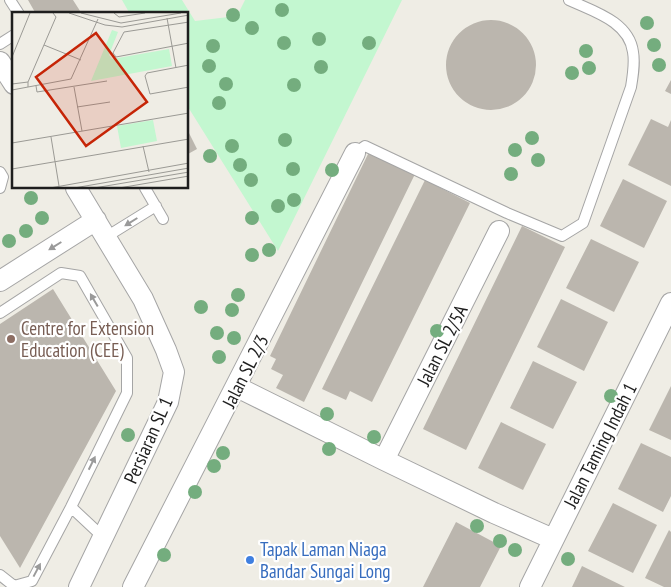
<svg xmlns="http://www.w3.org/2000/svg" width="671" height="587" font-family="'PT Sans Narrow',sans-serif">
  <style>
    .park { fill: #c3f7d0 }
    .building { fill: #bbb6ae }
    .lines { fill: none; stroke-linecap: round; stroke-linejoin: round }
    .lane-casing { stroke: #a5a5a5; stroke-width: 12 }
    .street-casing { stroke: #a5a5a5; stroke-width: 22 }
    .lane { stroke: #fff; stroke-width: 10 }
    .street { stroke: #fff; stroke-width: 20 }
    .tree { fill: #74ad7e }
    .oneway { fill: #9a9a9a }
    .education-dot { fill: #8d6e63; stroke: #fff; stroke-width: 2 }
    .shop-dot { fill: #3f7fe0; stroke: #fff; stroke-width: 2 }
    .labels { text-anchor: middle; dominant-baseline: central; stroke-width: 4.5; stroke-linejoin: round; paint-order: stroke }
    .education-label { font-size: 19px; fill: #785e54; stroke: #fff; text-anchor: start }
    .street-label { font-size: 19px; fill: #1e1e1e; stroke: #fff }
    .shop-label { font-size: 19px; fill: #366cbe; stroke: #fff; text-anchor: start }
    .inset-road { fill: none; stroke: #9b9a95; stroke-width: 1 }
    .view { fill: #c62507; fill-opacity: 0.15; stroke: #c62507; stroke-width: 2.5 }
    .inset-edge { fill: none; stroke: #1e1e1e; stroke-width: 2.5 }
  </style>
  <rect width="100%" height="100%" fill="#efede5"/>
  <path class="park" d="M122,0H182L195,21L237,16L245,0H402L278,251L188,107V14H130Z"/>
  <path class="building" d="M28,0H73L82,14H36Z
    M446 65a45 45 0 1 1 90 0a45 45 0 1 1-90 0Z
    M671,80V94L665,91Z
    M651,119L668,127L671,120V186L628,165Z
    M188,131L197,149L188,154Z
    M369,152L415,174L304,402L276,388L283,375L271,369L276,359L270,356Z
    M623,179L667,201L644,248L600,226Z
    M425,180L470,203L372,402L350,391L346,400L322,389Z
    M522,226L565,247L466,450L423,429Z
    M591,239L639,262L614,312L566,288Z
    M53,289L116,391L20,568L0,536V324Z
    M561,299L608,322L584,371L537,347Z
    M533,361L577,382L553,429L510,408Z
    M671,386V440L649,430Z
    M501,422L546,444L523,490L478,468Z
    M641,443L671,457V496L663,512L618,489Z
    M613,503L657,525L633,573L588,551Z
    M456,522L501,546L480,587H423Z
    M669,530L671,532V587H664L645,578Z
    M582,566L625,587H572Z"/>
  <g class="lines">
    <defs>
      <path id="lane" d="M10,0L19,14
        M0,44L14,35
        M355,153L365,146L507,213L562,236L583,223L631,87C633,75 635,63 633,52C629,21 592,11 569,0
        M0,172L3,177L0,188
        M145,188L163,219
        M106,237L156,206
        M0,313L61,273L80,276L127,358V393L71,507L32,581L14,586L0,575
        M71,507L103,537"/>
      <path id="street" d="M0,62L14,84
        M76,188L143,299L166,350L174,372L168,402L79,587
        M0,281L96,220
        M237,387L384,460L494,513L553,539
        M384,460L499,231
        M133,587L355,153
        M530,587L671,303"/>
    </defs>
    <use href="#lane" class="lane-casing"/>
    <use href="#street" class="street-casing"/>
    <use href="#lane" class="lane"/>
    <use href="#street" class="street"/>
  </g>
  <g class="tree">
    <circle cx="282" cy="10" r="7"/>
    <circle cx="233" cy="15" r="7"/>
    <circle cx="647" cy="23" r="7"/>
    <circle cx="252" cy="28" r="7"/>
    <circle cx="319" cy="39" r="7"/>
    <circle cx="284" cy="43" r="7"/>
    <circle cx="369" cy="43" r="7"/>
    <circle cx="654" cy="45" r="7"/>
    <circle cx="213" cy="46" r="7"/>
    <circle cx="586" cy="51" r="7"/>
    <circle cx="659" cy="65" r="7"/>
    <circle cx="209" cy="66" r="7"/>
    <circle cx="321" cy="67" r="7"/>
    <circle cx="589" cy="68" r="7"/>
    <circle cx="572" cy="73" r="7"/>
    <circle cx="226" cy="84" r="7"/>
    <circle cx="294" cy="85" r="7"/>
    <circle cx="219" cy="103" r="7"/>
    <circle cx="532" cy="138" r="7"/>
    <circle cx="285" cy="140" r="7"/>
    <circle cx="232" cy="146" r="7"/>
    <circle cx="515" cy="150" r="7"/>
    <circle cx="210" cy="156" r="7"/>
    <circle cx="538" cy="160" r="7"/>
    <circle cx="240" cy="165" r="7"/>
    <circle cx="293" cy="169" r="7"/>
    <circle cx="332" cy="170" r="7"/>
    <circle cx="511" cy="174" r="7"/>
    <circle cx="251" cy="180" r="7"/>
    <circle cx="31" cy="198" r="7"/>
    <circle cx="294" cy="200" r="7"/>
    <circle cx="278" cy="206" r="7"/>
    <circle cx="42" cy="218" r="7"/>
    <circle cx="252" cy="218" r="7"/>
    <circle cx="26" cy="231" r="7"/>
    <circle cx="9" cy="241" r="7"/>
    <circle cx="269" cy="250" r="7"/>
    <circle cx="252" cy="255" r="7"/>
    <circle cx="238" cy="295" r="7"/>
    <circle cx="201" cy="307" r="7"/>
    <circle cx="232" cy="310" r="7"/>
    <circle cx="437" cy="331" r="7"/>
    <circle cx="217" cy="333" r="7"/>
    <circle cx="234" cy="338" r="7"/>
    <circle cx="219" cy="357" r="7"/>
    <circle cx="611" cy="396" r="7"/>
    <circle cx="327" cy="414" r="7"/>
    <circle cx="128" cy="435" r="7"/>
    <circle cx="374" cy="437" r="7"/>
    <circle cx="329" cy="449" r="7"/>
    <circle cx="223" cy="453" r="7"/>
    <circle cx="214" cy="466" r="7"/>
    <circle cx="195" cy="492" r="7"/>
    <circle cx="477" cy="526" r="7"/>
    <circle cx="500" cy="541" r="7"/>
    <circle cx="515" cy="550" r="7"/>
    <circle cx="164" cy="555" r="7"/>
    <circle cx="568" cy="559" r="7"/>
  </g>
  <defs><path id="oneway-solid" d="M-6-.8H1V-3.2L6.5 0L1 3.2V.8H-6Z" transform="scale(1.25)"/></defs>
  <g class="oneway">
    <use href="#oneway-solid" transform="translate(131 222) rotate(148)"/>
    <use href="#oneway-solid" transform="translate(55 246) rotate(148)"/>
    <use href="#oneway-solid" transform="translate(94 300) rotate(-120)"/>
    <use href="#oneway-solid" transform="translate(92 463) rotate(-64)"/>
    <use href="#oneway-solid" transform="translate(37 570) rotate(-62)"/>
  </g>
  <circle class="education-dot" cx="11" cy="339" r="5"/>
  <circle class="shop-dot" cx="250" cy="560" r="5"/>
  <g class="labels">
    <g class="education-label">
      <text x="21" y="328">Centre for Extension<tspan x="21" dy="22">Education (CEE)</tspan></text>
    </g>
    <g class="street-label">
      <text transform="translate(442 345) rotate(-63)">Jalan SL 2/5A</text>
      <text transform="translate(245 371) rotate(-63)">Jalan SL 2/3</text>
      <text transform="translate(148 440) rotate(-66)">Persiaran SL 1</text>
      <text transform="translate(600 445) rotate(-63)">Jalan Taming Indah 1</text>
    </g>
    <g class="shop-label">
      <text x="260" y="549">Tapak Laman Niaga<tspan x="260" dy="22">Bandar Sungai Long</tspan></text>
    </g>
  </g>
  <g transform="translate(12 12)">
    <rect width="176" height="176" fill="#efede5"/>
    <path d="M100,18L106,20L97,43L100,47L157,37L160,54L79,69ZM141,108L145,129L109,136L105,114Z" fill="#c3f7d0"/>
    <path class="inset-road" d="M57,1L93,13L110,15L177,3M69,1L109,11L169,1M102,1L107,5L133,1M155,6L164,56M177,10L112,20L101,41L104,45L177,31M32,33L69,48M0,45L18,1M177,53L135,61L133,64L138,82L177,75M0,72L16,70M24,74L25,80L95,69M16,75V70L44,5L41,1M62,75L70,119M0,78L59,67L86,7M65,95L98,90M39,125L47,174M0,131L177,101M131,134L137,160M0,157L177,127M38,176L177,151M62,176L177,156M82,176L177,160M107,176L177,164"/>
    <path class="view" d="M84,21L135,90L74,134L24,65Z"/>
    <rect width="176" height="176" class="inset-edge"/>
  </g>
</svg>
